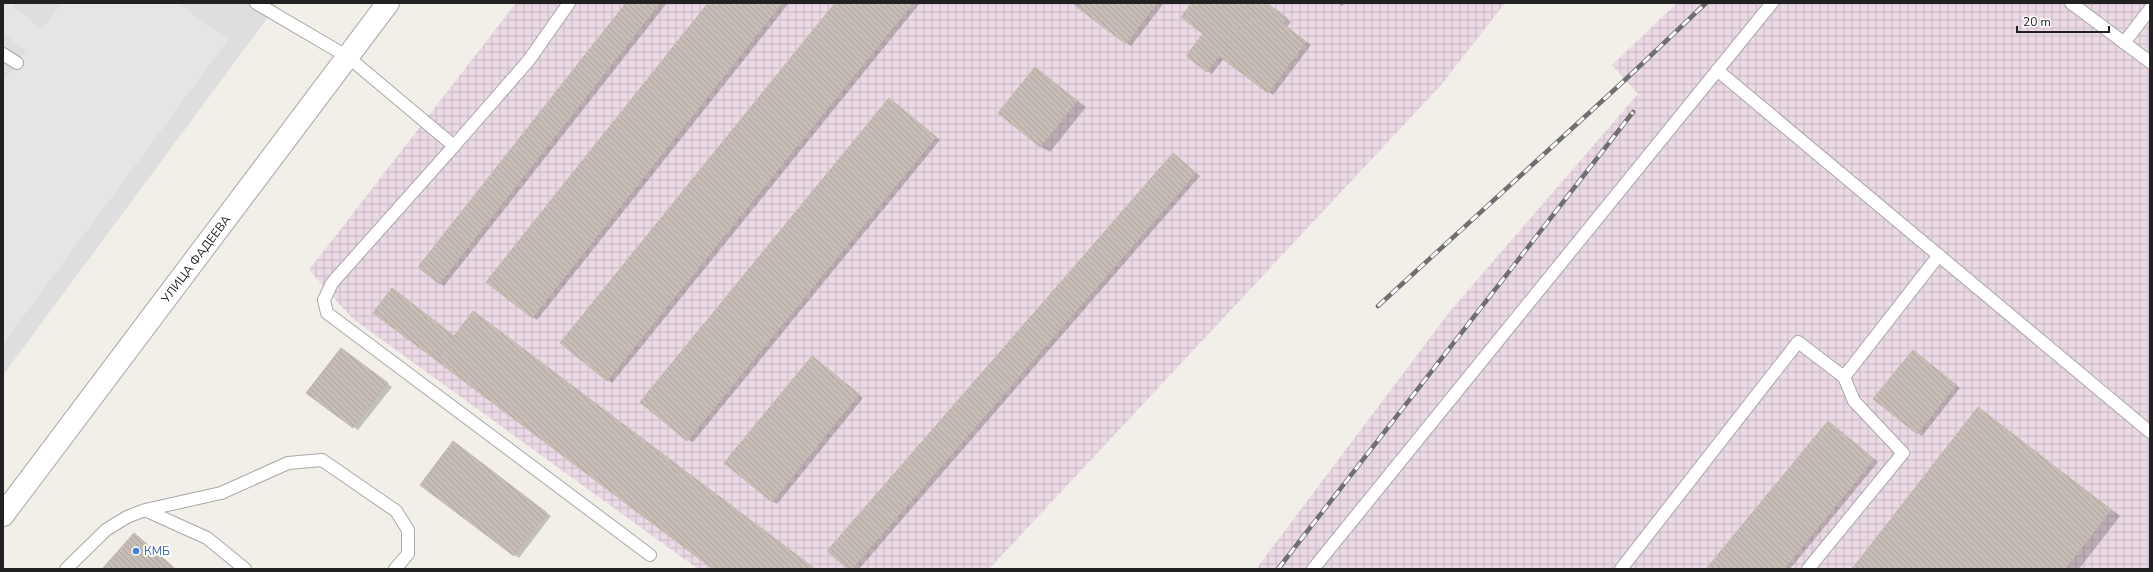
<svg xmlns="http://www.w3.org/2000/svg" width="2153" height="572" font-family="'Nunito Sans',sans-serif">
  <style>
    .residential { fill: #dfdede }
    .industrial { fill: url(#industrial-grid) }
    .parking { fill: #e5e5e5 }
    .shadow { fill: #0003 }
    .building { fill: url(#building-back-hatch); stroke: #c4b7a9 }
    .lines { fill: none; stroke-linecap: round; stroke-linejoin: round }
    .lane-casing { stroke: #a8a8a8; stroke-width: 14 }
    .street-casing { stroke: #a8a8a8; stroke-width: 24 }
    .lane { stroke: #fff; stroke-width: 12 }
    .street { stroke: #fff; stroke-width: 22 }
    .rail-casing { stroke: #6f6f6f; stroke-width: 4.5 }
    .rail { stroke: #fff; stroke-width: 3; stroke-dasharray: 9; stroke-linecap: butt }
    .shop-dot { fill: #3f7fe0; stroke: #fff; stroke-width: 1.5 }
    .labels { text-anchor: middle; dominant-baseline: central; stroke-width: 3.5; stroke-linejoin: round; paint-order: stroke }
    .street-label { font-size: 12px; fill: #212121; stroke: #fff }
    .shop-label { font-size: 12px; fill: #366cbe; stroke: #fff; text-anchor: start }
  </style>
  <defs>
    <pattern id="industrial-grid" width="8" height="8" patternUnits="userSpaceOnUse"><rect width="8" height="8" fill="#ebd9e5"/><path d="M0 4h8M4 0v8" fill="none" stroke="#c9bac4"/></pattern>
    <pattern id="building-back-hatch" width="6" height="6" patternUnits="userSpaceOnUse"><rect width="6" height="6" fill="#c6beb6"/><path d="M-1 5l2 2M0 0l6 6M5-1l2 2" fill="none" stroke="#aaa39c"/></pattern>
  </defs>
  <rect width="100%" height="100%" fill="#f1efe7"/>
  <path class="residential" d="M3,3H273L277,5L3,375Z"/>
  <path class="industrial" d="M516,3H1505L1441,85L989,569H698L352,318L309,270Z
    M1677,3H2150V569H1256L1451,310L1638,94L1612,65Z"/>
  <path class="parking" d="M3,3H16L13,7L42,29L61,3H178L228,40L3,344V82L26,51L3,33Z"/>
  <path class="shadow" d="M627,3H667L444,286L439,283Z
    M709,3H789L537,320L532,317Z
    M837,3H920L612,383L608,380L561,343Z
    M1072,3H1164L1131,46Z
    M1193,3H1266L1291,22L1287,27L1311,45L1273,95L1224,58L1212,74L1207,71L1204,33Z
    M1337,3H1345L1342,6Z
    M1036,69L1086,107L1050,152L1040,146Z
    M894,102L940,140L693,442L688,440Z
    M1174,154L1200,176L859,569H849Z
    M397,292L455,337L473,312L478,315L815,569H715L374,313Z
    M341,349L392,387L358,430L308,393Z
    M1918,354L1960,388L1922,436L1875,399Z
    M812,357L863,398L777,504L772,501Z
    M1978,408L2120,516L2079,569H1853Z
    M1833,425L1878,462L1790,569H1708Z
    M458,445L551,516L519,558L421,485Z
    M134,534L139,537L176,569H104Z"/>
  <path class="building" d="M626,3H660L439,284L418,267Z
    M708,3H782L532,318L486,282Z
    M835,3H913L607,381L560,343Z
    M1082,3H1157L1126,44L1078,8Z
    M1192,3H1259L1207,72L1186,56L1203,34L1181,17Z
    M1259,3H1267L1287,18L1283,24L1306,42L1268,93L1219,56Z
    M1035,67L1077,101L1040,147L998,113Z
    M889,98L936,137L687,441L640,402Z
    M1173,153L1196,173L852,569H848L827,551Z
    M392,288L454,336L436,360L373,313Z
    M473,311L814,568L713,569L436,360Z
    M341,348L388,383L353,428L306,393Z
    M1913,350L1956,385L1917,434L1873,399Z
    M812,356L859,394L772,502L724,463Z
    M1978,407L2111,510L2069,564L2065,569H1852Z
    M1828,421L1874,459L1784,569H1706Z
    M453,441L547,513L514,556L420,485Z
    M134,533L175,569H102Z"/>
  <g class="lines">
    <defs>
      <path id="lane" d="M256,3L348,57L454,146L529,60L569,3
        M2071,3L2150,62
        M2124,43L2150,9
        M3,54L17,63
        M1717,70L2150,432
        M454,146L332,283L324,300L327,313L650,555
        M1844,377L1939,255
        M145,510L207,538L245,569
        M66,569L106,530L127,517L145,510L221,493L288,463L322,460L396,511L408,530V554L395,569
        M1313,569L1772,3
        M1621,569L1798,342L1844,377L1854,401L1903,453L1808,569"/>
      <path id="street" d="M3,515L388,3"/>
    </defs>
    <use href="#lane" class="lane-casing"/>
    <use href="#street" class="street-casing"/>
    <use href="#lane" class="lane"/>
    <use href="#street" class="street"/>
    <defs>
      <path id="rail" d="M1378,306L1625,80L1706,3
        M1278,569L1633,112"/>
    </defs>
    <use href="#rail" class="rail-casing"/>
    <use href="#rail" class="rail"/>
  </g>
  <circle class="shop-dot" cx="136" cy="551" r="4"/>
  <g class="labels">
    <g class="street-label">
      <text transform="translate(196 259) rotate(-53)">УЛИЦА ФАДЕЕВА</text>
    </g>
    <g class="shop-label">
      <text x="144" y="551">КМБ</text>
    </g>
  </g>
  <rect width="2153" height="572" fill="none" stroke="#212121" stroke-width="8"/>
  <path d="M2017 26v6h92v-6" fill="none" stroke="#212121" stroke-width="2"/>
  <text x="2023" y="26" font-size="12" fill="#212121" stroke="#ffffff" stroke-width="3" paint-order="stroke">20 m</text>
</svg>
